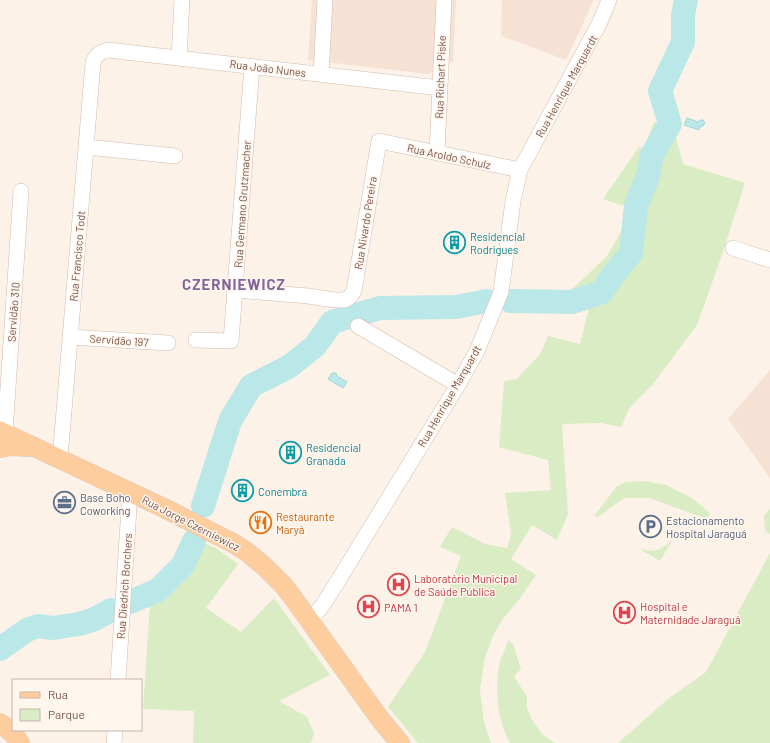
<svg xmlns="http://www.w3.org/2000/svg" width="770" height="743" font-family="Barlow,sans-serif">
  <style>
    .residential { fill: #f5e2d5 }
    .green { fill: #d9ecc4 }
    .water { fill: #bae7e8; stroke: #a0d9da }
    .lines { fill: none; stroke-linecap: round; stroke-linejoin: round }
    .river { stroke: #bae7e8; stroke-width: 24 }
    .minor-casing { stroke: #d2baae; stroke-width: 16 }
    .major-casing { stroke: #d9cfcc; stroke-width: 20 }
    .minor { stroke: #fff; stroke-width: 15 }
    .major { stroke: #fdcd9e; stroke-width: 19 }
    .labels { text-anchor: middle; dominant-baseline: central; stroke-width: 3; stroke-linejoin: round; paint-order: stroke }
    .street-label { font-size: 11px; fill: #78544a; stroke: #fff6ee }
    .culture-label { font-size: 11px; fill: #0d838f; stroke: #fff6ee; text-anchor: start }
    .service-label { font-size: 11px; fill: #4e5e75; stroke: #fff6ee; text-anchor: start }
    .food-label { font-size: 11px; fill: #c56008; stroke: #fff6ee; text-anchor: start }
    .health-label { font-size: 11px; fill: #be3a42; stroke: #fff6ee; text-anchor: start }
    .district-label { font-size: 15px; font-weight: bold; letter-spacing: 1px; fill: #82659b; stroke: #fff6ee }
  </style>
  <rect width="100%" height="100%" fill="#fdf2e7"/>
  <path class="residential" d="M312,0H456L453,62L428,74L308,60Z
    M502,0H594L566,60L501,36Z
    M770,370V478L728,419Z"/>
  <path class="green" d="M654,122L674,129L683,164L745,183L722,255L697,325L653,384L629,409L621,427L601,423L562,424L568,514L557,540L532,525L511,559L536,575L521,597L502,620L494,634L485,657L480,690L484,722L491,743H418L388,707L425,652L461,556L440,547L452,527L485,544L507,548L511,534L505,493L551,490L548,460L499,447L504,381L517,379L540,354L548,336L580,344L589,308L575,303L513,304L514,296L555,298L567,294L607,256L622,230L625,206L603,199L639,147L644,148Z
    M644,481L666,485L692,498L710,513L707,519L649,498H624L598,517H596L595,515L617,486L625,482Z
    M770,509V534L765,531L764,516Z
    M187,536L216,548L238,564L206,608L241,632L274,598L330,675L279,701L307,717L314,733L311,743H193L194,711L143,709L150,603L134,602L135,587L150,583L173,568Z
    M673,539L660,561L639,549C655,553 661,550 673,539Z
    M770,553V743H618L669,698L706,672Z
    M508,641L513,644L521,669L514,676L527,697V708L532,720L542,734L555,743H510C497,720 494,687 500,661C502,655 506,648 508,641Z"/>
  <path class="water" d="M687,118L698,122L700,120H703L705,123L703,126H701L699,130L684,125Z
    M332,373H336L337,376L347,382L343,388L328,379Z"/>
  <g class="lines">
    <path class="river" d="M510,301L572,302L602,292L613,275L631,253L636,206L648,176L652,155L670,124L660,91L683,42V15L686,0
      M203,506L230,421L251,386L290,366L315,346L332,322L380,308L456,307L487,301
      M130,602L158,590L183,565L194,541
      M0,649L27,630L38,626L53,628L79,624L95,619L111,610"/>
    <defs>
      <path id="minor" d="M179,58L182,0
        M321,74L325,0
        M86,147L175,156
        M437,153L444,0
        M733,248L770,260
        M235,290L308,296L335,300H345L351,296L354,291L379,141L520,170
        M358,326L458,385
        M70,337L168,343
        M196,340L231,341L252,66
        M5,433L21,191
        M60,459L93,63C95,55 100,52 108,50L440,88
        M310,621L325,602L458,385L477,351L501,292L513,201L520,170L600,22L609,0
        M118,680L130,492
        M114,743L115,730"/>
      <path id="major" d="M0,431L164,508L233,543L247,552L265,567L284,586L294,599L380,719L400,743
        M0,448L12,446L29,447
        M0,723C7,728 16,736 20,743"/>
    </defs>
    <use href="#minor" class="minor-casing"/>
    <use href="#major" class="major-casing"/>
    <use href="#minor" class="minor"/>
    <use href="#major" class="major"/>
  </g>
  <defs>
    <symbol id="building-ring" viewBox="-11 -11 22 22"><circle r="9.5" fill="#fff6ee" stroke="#0f9aa8" stroke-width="1.5"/><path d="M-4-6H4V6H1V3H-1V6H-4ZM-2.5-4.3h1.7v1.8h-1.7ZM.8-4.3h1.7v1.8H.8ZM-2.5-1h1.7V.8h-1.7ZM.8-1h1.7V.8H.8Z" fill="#0f9aa8"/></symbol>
    <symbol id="office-ring" viewBox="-11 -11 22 22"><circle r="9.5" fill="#fff6ee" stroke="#5c6f8a" stroke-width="1.5"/><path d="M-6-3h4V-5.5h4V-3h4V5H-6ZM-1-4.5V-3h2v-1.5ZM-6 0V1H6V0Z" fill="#5c6f8a"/></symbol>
    <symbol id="restaurant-ring" viewBox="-11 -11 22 22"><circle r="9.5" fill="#fff6ee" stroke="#e8710a" stroke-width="1.5"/><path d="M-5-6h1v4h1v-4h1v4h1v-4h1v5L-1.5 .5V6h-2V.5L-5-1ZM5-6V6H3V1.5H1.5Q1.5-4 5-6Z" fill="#e8710a"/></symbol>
    <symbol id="parking-ring" viewBox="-11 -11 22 22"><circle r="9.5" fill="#fff6ee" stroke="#5c6f8a" stroke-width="1.5"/><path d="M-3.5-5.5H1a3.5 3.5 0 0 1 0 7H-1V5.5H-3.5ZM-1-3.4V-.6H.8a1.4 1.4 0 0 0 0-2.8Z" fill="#5c6f8a"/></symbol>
    <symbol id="hospital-ring" viewBox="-11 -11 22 22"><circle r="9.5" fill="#fff6ee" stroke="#e0444e" stroke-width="1.5"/><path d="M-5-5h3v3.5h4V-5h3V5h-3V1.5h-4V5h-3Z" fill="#e0444e"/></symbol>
  </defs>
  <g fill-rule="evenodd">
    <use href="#building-ring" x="442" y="230" width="25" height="25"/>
    <use href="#building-ring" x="278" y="440" width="25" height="25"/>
    <use href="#building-ring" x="230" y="478" width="25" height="25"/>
    <use href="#office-ring" x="52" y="490" width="25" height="25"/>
    <use href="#restaurant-ring" x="248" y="510" width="25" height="25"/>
    <use href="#parking-ring" x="638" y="514" width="25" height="25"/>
    <use href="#hospital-ring" x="386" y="572" width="25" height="25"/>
    <use href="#hospital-ring" x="356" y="594" width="25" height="25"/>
    <use href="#hospital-ring" x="612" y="600" width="25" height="25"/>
  </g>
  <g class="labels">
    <g class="street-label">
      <text transform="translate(268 68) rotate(7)">Rua João Nunes</text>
      <text transform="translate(440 77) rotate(-88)">Rua Richart Piske</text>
      <text transform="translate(566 86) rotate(-61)">Rua Henrique Marquardt</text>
      <text transform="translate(449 156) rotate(12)">Rua Aroldo Schulz</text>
      <text transform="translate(242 204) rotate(-86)">Rua Germano Grutzmacher</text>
      <text transform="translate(365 223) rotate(-81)">Rua Nivardo Pereira</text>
      <text transform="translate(77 256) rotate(-85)">Rua Francisco Todt</text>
      <text transform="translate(13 312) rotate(-86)">Servidão 310</text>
      <text transform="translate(119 340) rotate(4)">Servidão 197</text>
      <text transform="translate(449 396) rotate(-60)">Rua Henrique Marquardt</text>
      <text transform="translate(191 523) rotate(27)">Rua Jorge Czerniewicz</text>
      <text transform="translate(124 586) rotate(-86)">Rua Diedrich Borchers</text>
    </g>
    <g class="culture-label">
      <text x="470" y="236">Residencial<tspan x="470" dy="13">Rodrigues</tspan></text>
      <text x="306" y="447">Residencial<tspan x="306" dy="13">Granada</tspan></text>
      <text x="258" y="491">Conembra</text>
    </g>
    <g class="service-label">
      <text x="80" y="497">Base Boho<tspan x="80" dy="13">Coworking</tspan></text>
      <text x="666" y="520">Estacionamento<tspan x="666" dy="13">Hospital Jaraguá</tspan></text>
    </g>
    <g class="food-label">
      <text x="276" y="516">Restaurante<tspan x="276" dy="13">Maryá</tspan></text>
    </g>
    <g class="health-label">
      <text x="414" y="578">Laboratório Municipal<tspan x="414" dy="13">de Saúde Pública</tspan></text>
      <text x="640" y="606">Hospital e<tspan x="640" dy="13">Maternidade Jaraguá</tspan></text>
      <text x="384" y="607">PAMA 1</text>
    </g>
    <g class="district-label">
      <text x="234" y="284">CZERNIEWICZ</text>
    </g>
  </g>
  <rect x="12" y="679" width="130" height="52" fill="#fff6ee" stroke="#c9b5ac"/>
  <rect x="20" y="692" width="20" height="6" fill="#fdcd9e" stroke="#c9b5ac"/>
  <text x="48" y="699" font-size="12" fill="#78544a">Rua</text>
  <rect x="20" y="709" width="20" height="12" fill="#d9ecc4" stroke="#c9b5ac"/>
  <text x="48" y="719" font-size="12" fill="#78544a">Parque</text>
</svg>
